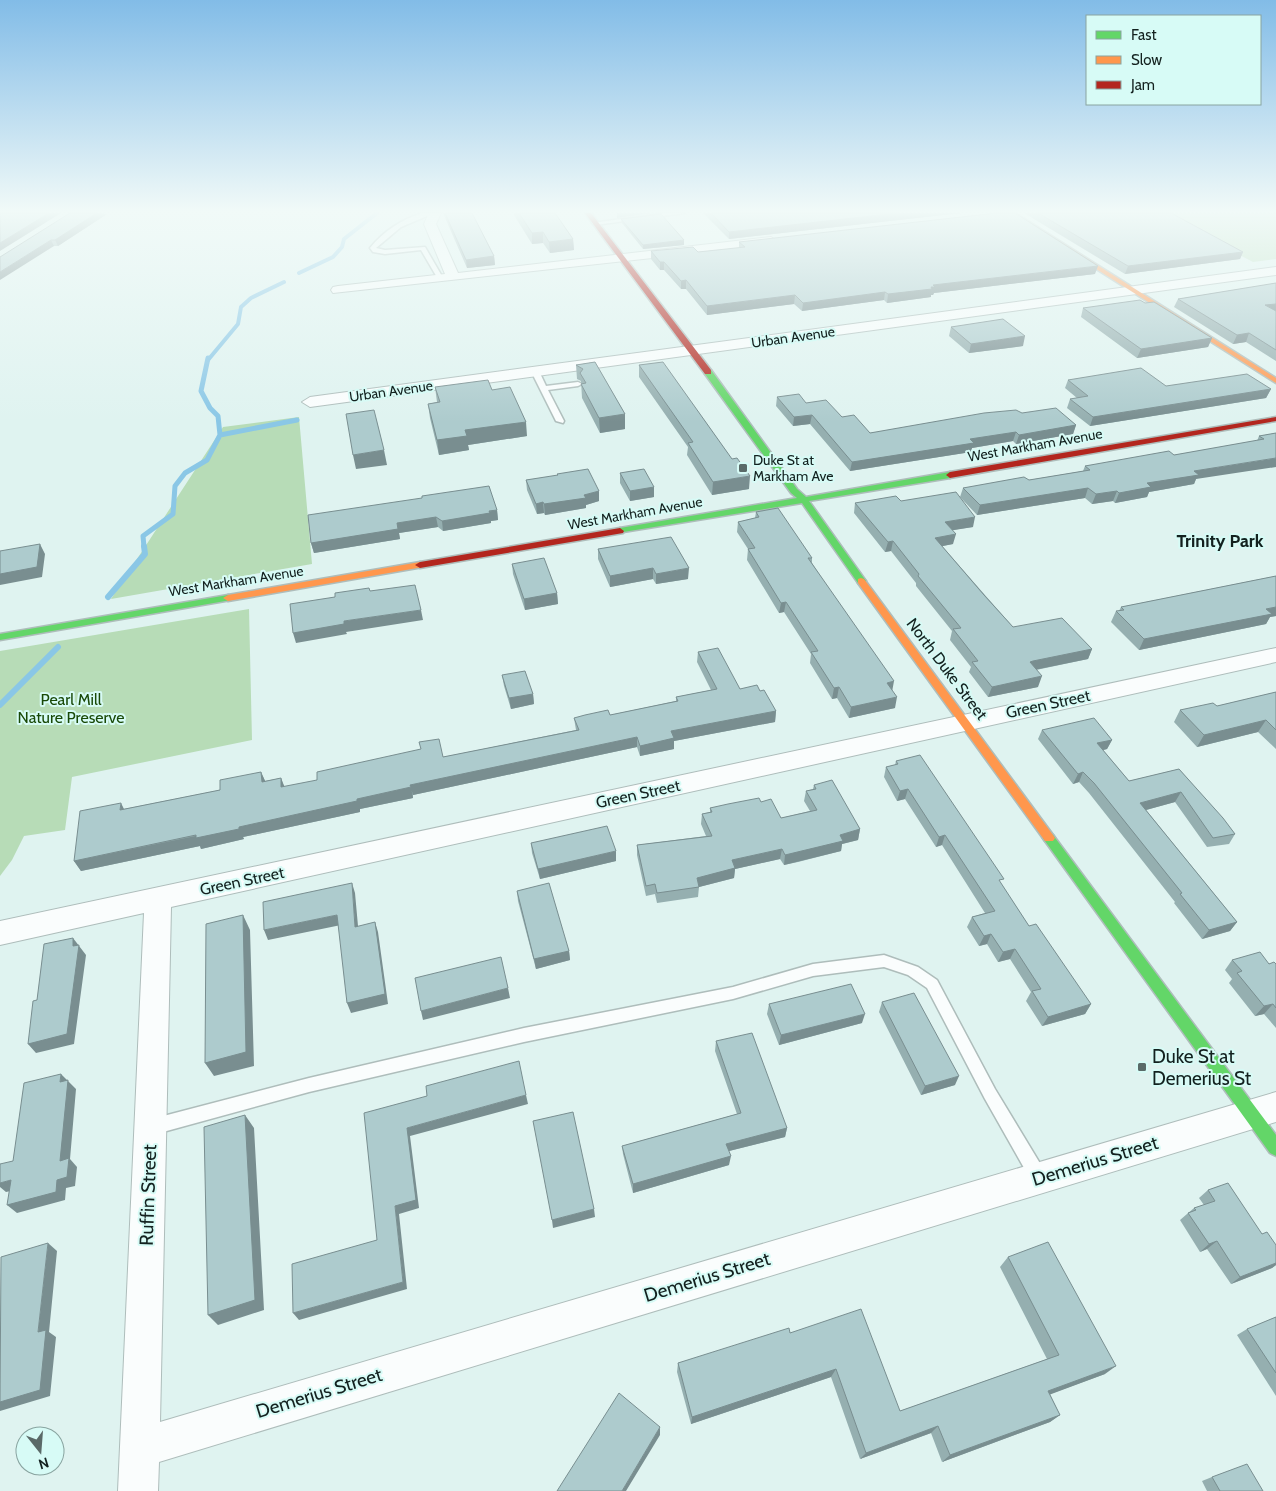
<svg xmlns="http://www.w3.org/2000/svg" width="1276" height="1491" font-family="Cabin,sans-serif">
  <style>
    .green { fill: #bedfbf }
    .forest { fill: #b7dcb7 }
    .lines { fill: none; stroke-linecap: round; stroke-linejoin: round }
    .stream-far2 { stroke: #8ac7e6; stroke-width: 4 }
    .stream-far1 { stroke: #8ac7e6; stroke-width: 5 }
    .stream { stroke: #8ac7e6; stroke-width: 6 }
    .lane-casing { stroke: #aebdbb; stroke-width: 3 }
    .street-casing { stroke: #aebdbb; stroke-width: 2 }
    .fast-casing { stroke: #aebdbb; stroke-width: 3 }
    .slow-casing { stroke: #aebdbb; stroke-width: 3 }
    .jam-casing { stroke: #aebdbb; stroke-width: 3 }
    .lane { fill: #fafdfd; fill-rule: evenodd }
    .street { fill: #fafdfd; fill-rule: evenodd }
    .fast { fill: #63d668; fill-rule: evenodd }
    .slow { fill: #ff974d; fill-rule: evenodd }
    .jam { fill: #b3261e; fill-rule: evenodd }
    .wall { fill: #95afb0 }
    .shaded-wall { fill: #798e90 }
    .building { fill: #adcbcd; stroke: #798e90 }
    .poi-dot { fill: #5a6a68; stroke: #d7fbf6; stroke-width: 2 }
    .labels { text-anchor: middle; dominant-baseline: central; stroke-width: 4; stroke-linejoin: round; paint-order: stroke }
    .far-street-label { font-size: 14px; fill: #13211f; stroke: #d7fbf6 }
    .far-poi-label { font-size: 14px; fill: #13211f; stroke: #d7fbf6; text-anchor: start }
    .street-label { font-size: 16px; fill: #13211f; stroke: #d7fbf6 }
    .park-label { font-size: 16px; fill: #194907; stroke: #d7fbf6 }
    .neighbourhood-label { font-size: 18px; font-weight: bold; fill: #13211f; stroke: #d7fbf6 }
    .near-poi-label { font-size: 19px; fill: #13211f; stroke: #d7fbf6; text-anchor: start }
    .near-street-label { font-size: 19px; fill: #13211f; stroke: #d7fbf6 }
  </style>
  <rect width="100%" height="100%" fill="#dff3f0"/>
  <path class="green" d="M1159,213H1276V259L1253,262Z"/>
  <path class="forest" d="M299,417L312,564L111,599L223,427Z
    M249,609L252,740L72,777L65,830L24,836L12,860L0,876V651Z"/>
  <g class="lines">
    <path class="stream-far2" d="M299,273L333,257L342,247L344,239L377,213
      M208,360L238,324L241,307L251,298L284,282"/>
    <path class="stream-far1" d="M220,435L297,420
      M144,547L143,536L173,514L175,486L185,473L207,460L220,435L218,416L210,408L201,391L208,358"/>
    <path class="stream" d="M108,597L145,554L144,546
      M0,705L58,647"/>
    <defs>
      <path id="lane" d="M423,213H434L401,227L376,248L385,250L425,247L443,278L442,279H438L421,250L385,254L373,252L370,248C384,231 402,219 423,213Z
        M666,213H685L595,225L592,223Z
        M532,369H538L546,386L578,382L582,384L578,386L548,390L564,421L563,423L556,421L531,371Z
        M884,955L918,967L937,980L995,1089L1044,1170L1046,1176L1044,1182L1038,1184L1032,1182L985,1099L927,988L908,975L884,967L813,976L733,999L524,1042L309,1092L152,1135L147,1132L144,1127L147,1122L152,1119L309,1078L524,1028L733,987L813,964Z"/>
      <path id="street" d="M429,213H441L436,224L458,273L771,237L777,241L771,245L333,293L331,290L333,287L338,286L445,274L424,224Z
        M1276,267V275L310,407L302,402L310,397Z
        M1276,648V662L171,907L160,1422L1276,1092V1122L159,1462L158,1491H118L144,913L0,945V921Z"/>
      <path id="fast" d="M705,370H711L797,489L806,497L950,472L954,475L950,478L809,501L866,581L861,584L858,583L802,503L617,533L616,531L620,528L797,498L791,493L705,374Z
        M228,595L231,596L233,598L231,600L0,640V634Z
        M1049,833L1053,835L1276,1135V1156L1270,1153L1045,841L1043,838L1045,835Z"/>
      <path id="slow" d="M1008,213H1015L1276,378V383Z
        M420,562L425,565L423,567L228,601L223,598L228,595Z
        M861,578L864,579L1053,835L1055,838L1053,841H1045L858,583V579Z"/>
      <path id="jam" d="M585,213H591L711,370V374H705Z
        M1276,417V421L950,478L946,475L950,472Z
        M620,528L624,531L623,533L420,568L415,565L420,562Z"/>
    </defs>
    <use href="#lane" class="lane-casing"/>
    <use href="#street" class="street-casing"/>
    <use href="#fast" class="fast-casing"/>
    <use href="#slow" class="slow-casing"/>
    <use href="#jam" class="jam-casing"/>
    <use href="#lane" class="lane"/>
    <use href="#street" class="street"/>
    <use href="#fast" class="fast"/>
    <use href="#slow" class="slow"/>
    <use href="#jam" class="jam"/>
  </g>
  <path class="wall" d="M443,213H472L494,256L495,265L467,268Z
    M514,213H555L573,239L574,250L550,253L543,243L532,244L514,215Z
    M703,213H961L729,239Z
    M1024,213H1171L1243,252L1240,259L1125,274Z
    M107,214L58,246H54L0,257Z
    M621,219L684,245L643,249L622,223Z
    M739,242L1095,274L934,293L933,295H931V297L887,303L884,300L802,311L794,304L707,315L686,289H681L664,270H660L651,259V251L698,252L739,248Z
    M1276,283V361L1246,342L1233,344L1174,307L1178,299Z
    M1145,303L1212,338L1208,347L1137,358L1081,317L1083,308Z
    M951,327L1023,346L969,353L949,336Z
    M595,362L625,414V429L600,433L582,398L581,381L577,379L576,365Z
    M639,365L749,489L712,495L687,455L688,447L639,377Z
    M1068,380L1166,386L1271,389L1266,398L1090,426L1067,408L1070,399L1077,398L1065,388Z
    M435,387L492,390L527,436L468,445L469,450L439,455L430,418L428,404L437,402Z
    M777,397L806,403L842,417L870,433L1022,413L1076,425L1073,434L1016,444L1013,441L972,448L971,452L850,471L810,424L793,426L776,406Z
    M1276,433L1196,479L1194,484L1149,492L1147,497L1115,503L1113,501L1092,504L1085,498L977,515L960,497L963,488L1029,480L1083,471L1085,466L1174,455L1257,441L1259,436Z
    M620,473L654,487V497L630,501L620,483Z
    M557,474L599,501L586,505V508L545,515L544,513L537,514L527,490L526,480L557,476Z
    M901,501L973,527L952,530L953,544L942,546L1013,627L1092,649L1088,659L1036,670L1038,687L988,697L969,672L971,667L950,640L952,631L916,586V583L891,551L885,552L854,513L855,503Z
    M497,510L498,520L491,521V523L443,531L438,527L399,533L400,539L314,553L311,543L308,515Z
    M756,512L812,558V563L892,690L895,708L849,718L837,698L832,699L810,663L811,654L784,612L779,613L747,560L748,549L737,532L738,522L755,518Z
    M598,549L688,579L656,584L653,579L610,587L598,559Z
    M512,564L557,593L558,604L525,610L513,574Z
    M1276,576V616L1270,617L1266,624L1139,650L1111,622L1116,611H1119L1121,607Z
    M698,652L740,689L760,691L776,711L775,722L674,741V749L640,756L637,747L413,795V798L360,809V812L243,837L244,839L201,849L200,846L81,871L74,861L124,809L220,790L261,772L265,781L281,778L284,787L443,757L576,730L574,718L610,715L676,701V697L711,690L697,662Z
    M502,675L533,694L534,704L511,709L504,686Z
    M1276,692V749L1258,732L1197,747L1174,722L1180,710L1217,706Z
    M1042,730L1112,740L1107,749L1103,750L1129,781L1179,769L1235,834L1229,844L1207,847L1175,802L1146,810L1237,922L1230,931L1202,939L1174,903L1175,902L1089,793L1079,782L1073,784L1038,739Z
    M896,761L1001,884L1029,926L1091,1004L1085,1014L1042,1026L1026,1001L1031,992L1010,959L998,962L987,944L979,946L967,927L972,917L985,913L942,845L936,847L905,799L897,801L884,777L886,767L895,765Z
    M814,785L860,829L858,840L842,844L841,851L798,862L784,865L780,859L735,869L734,878L699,887L698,897L657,903L655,894L646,896L637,855V845L706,836L701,824L702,814L710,812V808L761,802L781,818L810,811L804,801L806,791L813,789Z
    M531,843L616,861L540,879L532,853Z
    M517,891L569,951L570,960L536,969L518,901Z
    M1232,960L1276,964V1028L1264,1014L1255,1016L1229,983L1232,979L1225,970Z
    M882,1002L955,1085L921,1095L879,1012Z
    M769,1004L862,1023L779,1045L767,1014Z
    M716,1041L787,1128L785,1137L729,1151V1165L633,1193L623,1154L622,1146L737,1114L715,1051Z
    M1208,1190L1276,1245V1265L1272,1268L1231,1284L1207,1249L1200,1252L1180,1220L1194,1208L1204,1205L1199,1198Z
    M1008,1257L1105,1374L1050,1394L1060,1415L1050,1422L942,1462L931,1433L860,1459L831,1377L691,1424L677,1372L678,1363L790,1333L900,1411L1047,1359L1000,1267Z
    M1276,1317V1396L1237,1335L1247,1329Z
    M1212,1477L1263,1491H1207L1202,1481Z"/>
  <path class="shaded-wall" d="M49,213H61L0,251V243Z
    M97,213L107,214L58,246L55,240Z
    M617,213H651L617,218Z
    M898,213H961L729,239V232Z
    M543,232V243L532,244V233Z
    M573,239L574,250L550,253L549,242Z
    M51,240L54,246L0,280V272Z
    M684,240V245L643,249V245Z
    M1243,252L1240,259L1125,274L1128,266Z
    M494,256L495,265L467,268L466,260Z
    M660,262H664V270H660Z
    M1098,266L1095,274L934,293L933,295H931V297L887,303L888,294L933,285Z
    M686,280V289H681V281Z
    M885,292L884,300L802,311L803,303Z
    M795,295L794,304L707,315V306Z
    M1276,304V311L1265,305Z
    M1249,333L1246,342L1233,344L1237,335Z
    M1025,336L1023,346L969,353L971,344Z
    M1212,338L1208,347L1137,358L1141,349Z
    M1271,389L1266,398L1090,426L1093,417Z
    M625,414V429L600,433L599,418Z
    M812,415L810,424L793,426L794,417Z
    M526,422L527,436L468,445L469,450L439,455L437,440L465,430Z
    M1076,425L1073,434L1016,444L1019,435Z
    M1016,432L1013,441L972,448L971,452L850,471L852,462L970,439Z
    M384,450L387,465L356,469L353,455Z
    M1276,458V467L1196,479L1194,484L1149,492L1147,497L1115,503L1119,493L1147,483L1194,471Z
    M750,476L749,489L712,495L713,482Z
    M654,487V497L630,501V491Z
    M1088,488L1085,498L977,515L980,505Z
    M599,491V501L586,505V508L545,515L544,504Z
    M1117,491L1113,501L1092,504L1096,494Z
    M543,502L544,513L537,514L536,504Z
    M497,510L498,520L491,521V523L443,531L442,521Z
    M436,517L438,527L399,533L400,539L314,553L311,543L397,523Z
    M975,517L973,527L942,532L945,522Z
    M956,534L953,544L933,548L935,538Z
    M893,541L891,551L885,552L888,542Z
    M40,544L45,554L42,577L0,585V574Z
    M653,568V579L610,587V576Z
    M689,568L688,579L656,584V574Z
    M557,593L558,604L525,610L524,599Z
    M786,602L784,612L779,613L781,603Z
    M1276,607V616L1270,617L1266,624L1139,650L1144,639Z
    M421,610L423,620L346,632L347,634L296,643L293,633L344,621Z
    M1092,649L1088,659L1029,671L1030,662L1033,661Z
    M1042,676L1038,687L988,697L992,687Z
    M894,681L892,692L887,683Z
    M839,687L837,698L832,699L834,688Z
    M533,694L534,704L511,709L509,698Z
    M897,697L895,708L849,718L851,707Z
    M776,711L775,722L674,741V749L640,756V746L671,731Z
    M1266,720L1258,732L1197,747L1204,735Z
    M637,737V747L413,795L410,785Z
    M1112,740L1107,749L1092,753L1097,743Z
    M261,772L266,783L262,782Z
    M1083,772L1079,782L1073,784L1078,774Z
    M281,778L285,788L281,787Z
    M411,787L413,798L360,809V812L243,837L244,839L201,849L200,846L81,871L74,861L239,827L357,799Z
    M908,789L905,799L897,801L900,791Z
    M1181,792L1175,802L1135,813L1140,803Z
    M121,803L126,813L120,810Z
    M860,829L858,840L842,844L841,851L784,865L785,855L840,835Z
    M945,835L942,845L936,847L939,837Z
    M782,849L780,859L735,869L734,878L699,887L697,878L732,860Z
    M616,851V861L540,879L538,869Z
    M352,883L355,893L359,937L355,927Z
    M243,915L250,930L254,1066L214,1076L205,1063Z
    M337,915L341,925L268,940L264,930Z
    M375,922L378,932L388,1004L351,1013L347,1003Z
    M1237,922L1230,931L1202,939L1209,930Z
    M991,934L987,944L979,946L984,936Z
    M73,938L86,955L74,1044L36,1053L28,1044L73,946Z
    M1015,949L1010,959L998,962L1003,952Z
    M569,951L570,960L536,969L534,959Z
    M508,988L510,998L423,1020L421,1011Z
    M1091,1004L1085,1014L1042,1026L1048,1017Z
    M1273,1004L1264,1014L1255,1016L1264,1006Z
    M865,1014L862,1023L779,1045L781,1035Z
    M61,1074L76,1089L70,1159L77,1167L75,1186L66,1188L65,1200L17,1213L7,1205L57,1180L60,1161V1082Z
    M959,1076L955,1085L921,1095L925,1086Z
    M526,1095L528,1104L410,1136L419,1208L399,1214L407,1289L299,1320L293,1313L403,1282L395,1206L407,1128Z
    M245,1115L254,1128L264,1310L218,1325L208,1315Z
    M787,1128L785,1137L725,1152L726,1144Z
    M731,1156L729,1165L633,1193V1184Z
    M11,1180L20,1189L6,1192L0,1187V1183Z
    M594,1209L595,1217L553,1228L552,1220Z
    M1217,1241L1207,1249L1200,1252L1209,1244Z
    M48,1243L57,1251L49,1332L56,1337L50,1396L0,1411V1402L38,1332Z
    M1276,1263V1265L1272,1268L1231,1284L1240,1277Z
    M1116,1366L1105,1374L1038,1399L1048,1391Z
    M836,1369L831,1377L691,1424L692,1417Z
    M1060,1415L1050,1422L942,1462L950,1455Z
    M938,1426L931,1433L860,1459L866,1453Z
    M660,1427V1435L626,1491H622Z"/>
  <path class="building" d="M0,213H49L0,243Z
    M70,213H97L55,240H51L0,272V257Z
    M445,213H472L494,256L466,260Z
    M519,213H555L573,239L549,242L543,232L532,233Z
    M711,213H898L729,232Z
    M997,213H1015L1098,266L933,285L935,287H931L932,289L888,294L885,292L803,303L795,295L707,306L686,280L681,281L664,262H660L651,251L693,247L698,252L745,247L739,242Z
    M1038,213H1171L1243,252L1128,266Z
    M661,214L684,240L643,245L621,219Z
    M1276,283V304L1265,305L1276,311V350L1249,333L1237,335L1178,299Z
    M1140,300L1145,303L1154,302L1212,338L1141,349L1083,308Z
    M1003,319L1025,336L971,344L951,327Z
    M595,362L625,414L599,418L581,384L586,383L580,373L583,369L576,365Z
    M663,362L732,459L737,458L750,476L713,482L688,443L693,442L639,365Z
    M1141,368L1166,386L1247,374L1271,389L1093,417L1070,399L1088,396L1068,380Z
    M488,380L492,390L510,387L526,422L465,430L467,436L437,440L428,404L440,402L435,387Z
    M799,394L806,403L826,400L842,417L854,415L870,433L984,413L1016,410L1022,413L1056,408L1076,425L1019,435L1016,432L970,439L974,443L852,462L812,415L794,417L777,397Z
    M374,410L384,450L353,455L346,414Z
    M1276,433V458L1194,471L1199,475L1147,483L1151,487L1119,493L1117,491L1096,494L1088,488L980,505L963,488L1024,477L1029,480L1090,470L1085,466L1169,451L1174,455L1264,439L1259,436Z
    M588,469L599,491L584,495L586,498L544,504L543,502L536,504L526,480L558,475L557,474Z
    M644,469L654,487L630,491L620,473Z
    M489,486L497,510L489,511L490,513L442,521L436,517L397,523L398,529L311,543L308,515L422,498V496Z
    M956,492L975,517L945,522L956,534L935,538L984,595L1013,627L1062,618L1092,649L1033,661L1030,662L1042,676L992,687L972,662L978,661L953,629L961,628L918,576L919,574L893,541L888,542L855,503L896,496L901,501Z
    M778,508L812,558H808L894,681L887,683L897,697L851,707L839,687L834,688L811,652L818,651L786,602L781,603L748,549L755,548L738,522L759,517L756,512Z
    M671,537L689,568L656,574L653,568L610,576L598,549Z
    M40,544L37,567L0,574V551Z
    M544,558L557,593L524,599L512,564Z
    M1276,576V607L1266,609L1272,614L1144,639L1116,611L1124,610L1121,607Z
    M415,585L421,610L344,621V624L293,633L290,604L335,597V593L369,588L370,591Z
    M718,648L740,689L757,685L760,691L764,690L776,711L671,731L674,738L640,746L637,737L410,785L411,787L357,799V801L239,827V829L196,838V835L74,861L80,811L121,803L120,810L220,790V780L261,772L262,782L281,778V787L317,780V772L421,749L419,742L439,739L443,757L579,730L574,718L585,715L608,710L610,715L678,701L676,697L717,689L698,652Z
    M525,671L533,694L509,698L502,675Z
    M1276,692V730L1266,720L1204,735L1180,710L1213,703L1217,706Z
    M1094,718L1112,740L1097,743L1129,781L1179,769L1223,818L1235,834L1213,838L1181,792L1140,803L1237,922L1209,930L1180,894L1182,893L1094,783L1083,772L1078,774L1042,730Z
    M920,755L1004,879L999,880L1029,926L1036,924L1091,1004L1048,1017L1032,991L1041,989L1015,949L1003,952L991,934L984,936L972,917L995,911L945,835L939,837L908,789L900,791L886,767L898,764L896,761Z
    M832,780L860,829L840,835L843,841L785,855L782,849L732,860L735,868L697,878L699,887L657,893L655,884L646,886L637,845L712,836L702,814L712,812L710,808L728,804L759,798L761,802L771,799L781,818L817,810L806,791L816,789L814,785Z
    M607,826L616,851L538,869L531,843Z
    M352,883L355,927L375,922L385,994L347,1003L337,915L264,930L263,902Z
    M549,883L569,951L534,959L517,891Z
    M243,915L246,1052L205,1063L206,924Z
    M73,938V946L79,945L67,1034L28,1044L33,1001L37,1000L44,944Z
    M1260,952L1269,964L1274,962L1276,964V1008L1273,1004L1264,1006L1237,973L1242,971L1232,960Z
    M501,957L508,988L421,1011L415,978Z
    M851,984L865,1014L781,1035L769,1004Z
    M914,993L959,1076L925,1086L882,1002Z
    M752,1033L787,1128L726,1144L731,1156L633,1184L622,1146L741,1113L716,1041Z
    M519,1061L526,1095L407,1128L416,1200L395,1206L403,1282L293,1313L292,1264L377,1240L364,1113L427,1096L426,1086Z
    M61,1074L60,1082L68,1080L60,1161L69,1158L67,1177L57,1180L56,1192L7,1205L11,1180L0,1183V1164L13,1161L24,1083Z
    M573,1112L594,1209L552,1220L533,1121Z
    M245,1115L255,1300L208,1315L204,1127Z
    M1228,1183L1262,1234L1267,1232L1276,1245V1263L1240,1277L1217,1241L1209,1244L1188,1213L1196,1210L1194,1208L1215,1201L1208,1190Z
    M1048,1242L1116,1366L1048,1391L1060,1415L950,1455L938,1426L866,1453L836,1369L692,1417L678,1363L789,1328L790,1333L861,1309L900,1411L1059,1355L1008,1257Z
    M48,1243L38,1332L46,1330L40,1390L0,1402L1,1257Z
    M1276,1317V1373L1247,1329Z
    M619,1393L660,1427L622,1491H557Z
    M1247,1464L1263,1491H1220L1212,1477Z"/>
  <linearGradient id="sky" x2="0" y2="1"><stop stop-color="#82bce7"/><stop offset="0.5" stop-color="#f1faf8"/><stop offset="1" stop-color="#f1faf8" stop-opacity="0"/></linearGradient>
  <rect width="1276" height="422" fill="url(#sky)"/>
  <g class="poi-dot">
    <rect x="738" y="463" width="10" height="10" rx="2.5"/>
    <rect x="1137" y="1062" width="10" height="10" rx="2.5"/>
  </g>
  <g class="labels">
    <g class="far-street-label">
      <text transform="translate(793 337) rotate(-8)">Urban Avenue</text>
      <text transform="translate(391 391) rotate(-8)">Urban Avenue</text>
      <text transform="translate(1035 445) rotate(-10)">West Markham Avenue</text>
      <text transform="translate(635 513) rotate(-10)">West Markham Avenue</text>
      <text transform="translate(236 581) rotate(-9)">West Markham Avenue</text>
    </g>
    <g class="far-poi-label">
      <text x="753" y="460">Duke St at<tspan x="753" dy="16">Markham Ave</tspan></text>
    </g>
    <g class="street-label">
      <text transform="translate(947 669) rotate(53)">North Duke Street</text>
      <text transform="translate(1048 704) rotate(-12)">Green Street</text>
      <text transform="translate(638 794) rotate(-12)">Green Street</text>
      <text transform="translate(242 881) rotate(-12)">Green Street</text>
    </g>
    <g class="park-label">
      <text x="71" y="699">Pearl Mill<tspan x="71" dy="18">Nature Preserve</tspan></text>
    </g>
    <g class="neighbourhood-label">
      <text x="1220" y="541">Trinity Park</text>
    </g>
    <g class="near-poi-label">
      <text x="1152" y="1056">Duke St at<tspan x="1152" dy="22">Demerius St</tspan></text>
    </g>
    <g class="near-street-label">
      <text transform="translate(1095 1161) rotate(-17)">Demerius Street</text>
      <text transform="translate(148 1195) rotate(-88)">Ruffin Street</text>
      <text transform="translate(707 1277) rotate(-17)">Demerius Street</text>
      <text transform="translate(319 1393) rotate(-17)">Demerius Street</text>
    </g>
  </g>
  <rect x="1086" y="15" width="175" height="90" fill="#d7fbf6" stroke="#89a4a0"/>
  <rect x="1096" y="31" width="25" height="8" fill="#63d668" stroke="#89a4a0"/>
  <text x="1131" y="40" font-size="15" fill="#13211f">Fast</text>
  <rect x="1096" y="56" width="25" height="8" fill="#ff974d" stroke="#89a4a0"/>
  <text x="1131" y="65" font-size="15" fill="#13211f">Slow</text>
  <rect x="1096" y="81" width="25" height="8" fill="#b3261e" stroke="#89a4a0"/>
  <text x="1131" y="90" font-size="15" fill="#13211f">Jam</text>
  <g transform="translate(40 1451) rotate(163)"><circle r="24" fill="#d7fbf6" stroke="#89a4a0"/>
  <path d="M0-4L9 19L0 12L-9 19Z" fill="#5a6a68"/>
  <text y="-8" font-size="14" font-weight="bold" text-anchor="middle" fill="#13211f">N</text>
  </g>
</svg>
